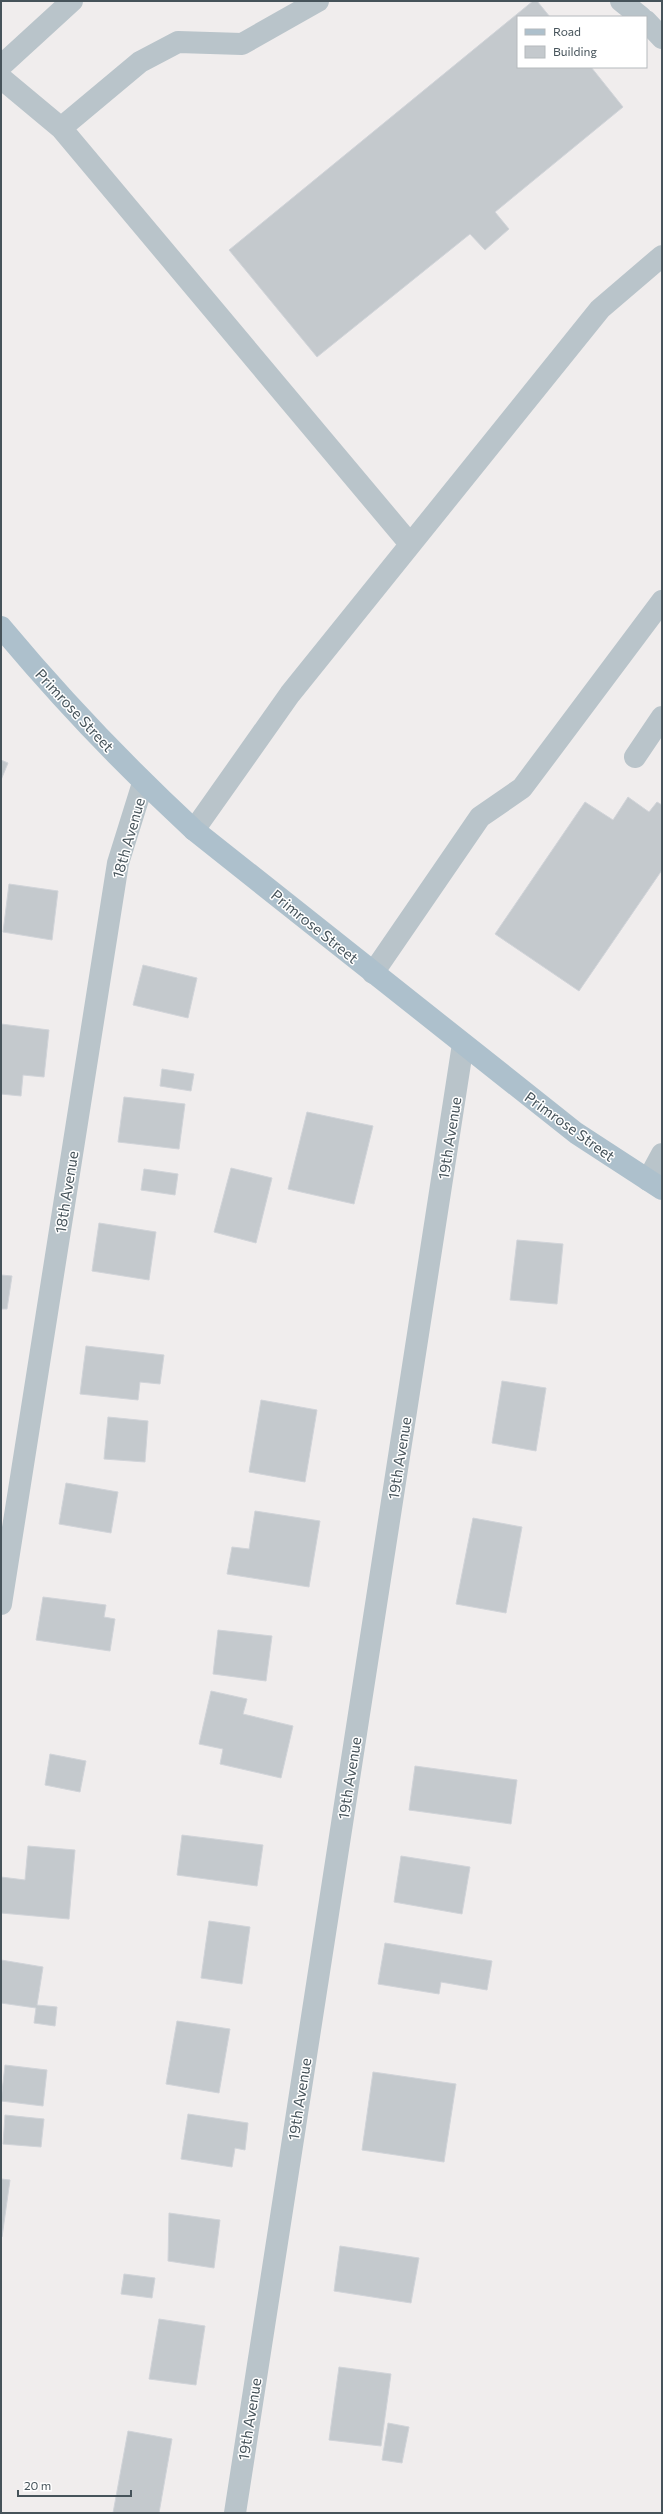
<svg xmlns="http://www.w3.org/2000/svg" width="663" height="2514" font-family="Commissioner,sans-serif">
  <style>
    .building { fill: #c4c9cd; stroke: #d1d4d9 }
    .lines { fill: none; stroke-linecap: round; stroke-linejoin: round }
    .minor { stroke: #b9c4ca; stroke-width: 22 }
    .major { stroke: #adc0cc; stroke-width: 22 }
    .labels { text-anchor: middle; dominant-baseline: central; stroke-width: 3; stroke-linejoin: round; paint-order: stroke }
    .street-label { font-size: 15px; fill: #46535a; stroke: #fff }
  </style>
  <rect width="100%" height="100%" fill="#f0eded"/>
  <path class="building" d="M533,1H537L550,17H518V67H591L623,107L495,212L509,229L485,250L470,234L317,357L229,250Z
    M1,760L8,763L1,780Z
    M628,797L649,812L657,802L662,805V870L579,991L495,934L585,802L613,820Z
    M9,884L58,891L52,940L3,932Z
    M143,965L197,978L188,1018L133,1005Z
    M1,1024L49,1030L44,1077L23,1075L21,1096L1,1094Z
    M162,1069L194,1074L191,1091L160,1086Z
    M124,1097L185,1104L179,1149L118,1142Z
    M307,1112L373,1126L354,1204L288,1189Z
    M231,1168L272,1178L256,1243L214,1232Z
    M144,1169L178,1174L175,1195L141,1190Z
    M99,1223L156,1232L149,1280L92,1271Z
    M517,1240L563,1244L557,1304L510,1300Z
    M1,1275L12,1276L7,1309H1Z
    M86,1346L164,1355L160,1384L140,1382L138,1400L80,1394Z
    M502,1381L546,1388L536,1451L492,1443Z
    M261,1400L317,1410L305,1482L249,1472Z
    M108,1417L148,1421L145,1462L104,1459Z
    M66,1483L118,1492L111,1533L59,1524Z
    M255,1511L320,1521L309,1587L227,1574L232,1547L249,1549Z
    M473,1518L522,1527L506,1613L456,1604Z
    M43,1597L106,1605L104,1617L115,1619L110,1651L36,1640Z
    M218,1630L272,1636L266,1681L213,1674Z
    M211,1691L247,1699L243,1714L293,1726L281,1778L220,1764L223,1749L199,1744Z
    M50,1754L86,1761L80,1792L45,1785Z
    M415,1766L517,1780L511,1824L409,1810Z
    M182,1835L263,1845L257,1886L177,1875Z
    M28,1846L75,1850L69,1919L1,1913V1877L25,1880Z
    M401,1856L470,1867L462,1914L394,1902Z
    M209,1921L250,1927L242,1984L201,1978Z
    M385,1943L492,1961L487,1990L441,1982L439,1994L378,1984Z
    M1,1960L43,1967L37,2005L57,2007L55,2026L34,2023L36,2008L1,2003Z
    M177,2021L230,2029L219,2093L166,2084Z
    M5,2065L47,2070L43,2106L1,2101Z
    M373,2072L456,2084L444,2162L362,2150Z
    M188,2114L248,2123L245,2150L235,2148L232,2167L181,2159Z
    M5,2115L44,2119L41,2147L3,2144Z
    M1,2179L10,2180L2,2237H1Z
    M169,2213L220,2220L214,2268L168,2261Z
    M340,2246L419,2258L411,2303L334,2291Z
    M124,2274L155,2278L152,2298L121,2294Z
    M159,2319L205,2326L196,2385L149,2379Z
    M339,2367L391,2374L381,2446L329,2440Z
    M388,2423L409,2427L402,2463L382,2460Z
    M128,2431L172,2439L159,2513H113Z"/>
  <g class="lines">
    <path class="minor" d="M621,1L641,17
      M646,21L662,38
      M1,66L72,1
      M1,78L61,128L410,544
      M61,128L140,62L178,42L242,44L318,1
      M635,757L662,717
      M194,830L290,694L600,309L662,256
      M373,973L480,817L522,788L662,601
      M648,1180L662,1154
      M1,1604L118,863L143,783
      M235,2513L463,1044"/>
    <path class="major" d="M1,627C61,699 125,766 194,830L576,1133L662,1189"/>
  </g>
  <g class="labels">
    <g class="street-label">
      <text transform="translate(75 710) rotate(47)">Primrose Street</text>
      <text transform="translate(128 838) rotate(-74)">18th Avenue</text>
      <text transform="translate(315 926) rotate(39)">Primrose Street</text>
      <text transform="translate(570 1126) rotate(36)">Primrose Street</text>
      <text transform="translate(449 1138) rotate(-81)">19th Avenue</text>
      <text transform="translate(66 1192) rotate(-81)">18th Avenue</text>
      <text transform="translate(399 1458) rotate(-81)">19th Avenue</text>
      <text transform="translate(349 1778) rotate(-81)">19th Avenue</text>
      <text transform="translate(299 2099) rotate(-81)">19th Avenue</text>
      <text transform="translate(249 2419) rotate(-81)">19th Avenue</text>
    </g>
  </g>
  <rect width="663" height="2514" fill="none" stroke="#46535a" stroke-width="4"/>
  <rect x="517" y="16" width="130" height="52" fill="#ffffff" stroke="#b5babd"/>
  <rect x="525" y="29" width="20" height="6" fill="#adc0cc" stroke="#b5babd"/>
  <text x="553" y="36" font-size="12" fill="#46535a">Road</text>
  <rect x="525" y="46" width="20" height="12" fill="#c4c9cd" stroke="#b5babd"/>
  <text x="553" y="56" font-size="12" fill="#46535a">Building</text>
  <path d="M18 2490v6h113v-6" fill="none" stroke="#46535a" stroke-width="2"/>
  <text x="24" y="2490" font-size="12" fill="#46535a" stroke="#ffffff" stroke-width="3" paint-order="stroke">20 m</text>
</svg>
